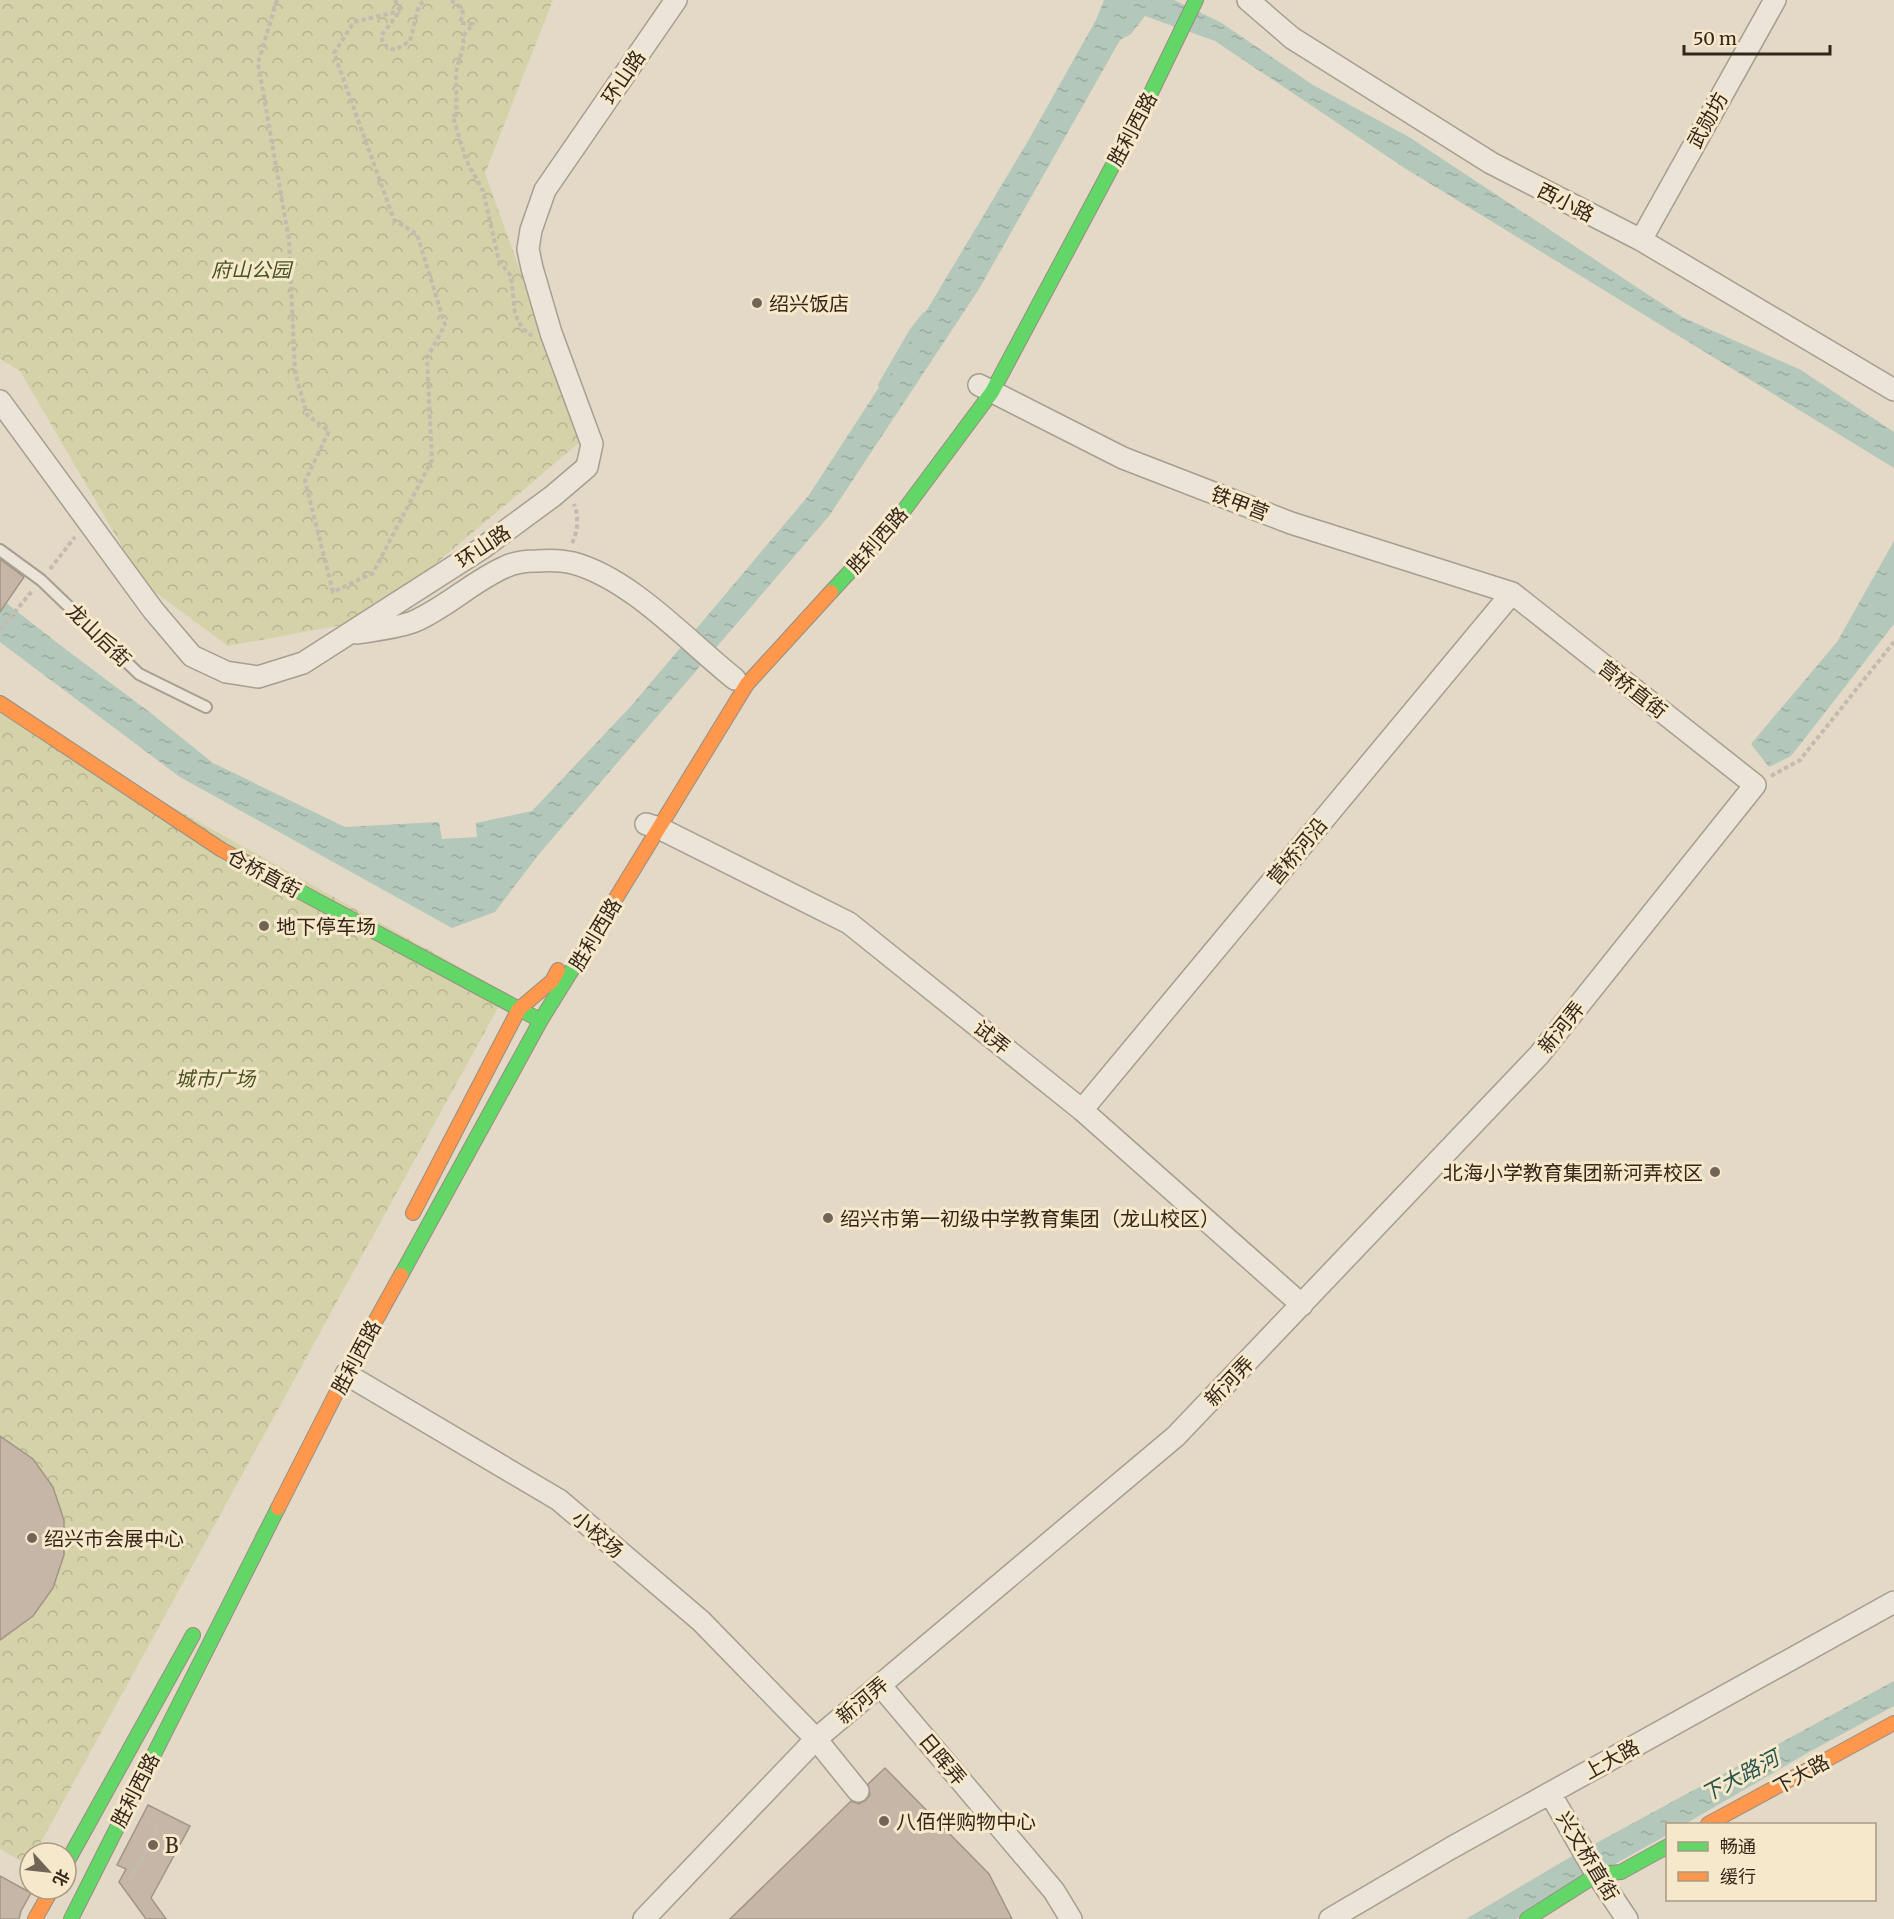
<svg xmlns="http://www.w3.org/2000/svg" width="1894" height="1919" font-family="Merriweather,'Noto Sans SC',serif">
  <style>
    .park { fill: url(#park-crowns) }
    .water { fill: url(#water-ripples) }
    .lines { fill: none; stroke-linecap: round; stroke-linejoin: round }
    .stream { stroke: #b3c7ba; stroke-width: 6 }
    .building { fill: #c6b6a7; stroke: #a29486; stroke-width: 1.5 }
    .lane-casing { stroke: #a79e90; stroke-width: 14 }
    .street-casing { stroke: #a79e90; stroke-width: 24 }
    .fast-casing { stroke: #978d81; stroke-width: 16 }
    .slow-casing { stroke: #978d81; stroke-width: 16 }
    .path { stroke: #c3bbb0; stroke-width: 4; stroke-dasharray: 4.5 3; stroke-linecap: butt }
    .lane { stroke: #eae4d9; stroke-width: 10 }
    .street { stroke: #eae4d9; stroke-width: 21 }
    .fast { stroke: #63d668; stroke-width: 14 }
    .slow { stroke: #ff974d; stroke-width: 14 }
    .poi-dot { fill: #726556; stroke: #f6e8ca; stroke-width: 2 }
    .labels { text-anchor: middle; dominant-baseline: central; stroke-width: 6; stroke-linejoin: round; paint-order: stroke }
    .street-label { font-size: 20px; fill: #35261a; stroke: #f6e8ca }
    .park-label { font-size: 20px; font-style: italic; fill: #475220; stroke: #f6e8ca }
    .poi-label { font-size: 20px; fill: #35261a; stroke: #f6e8ca; text-anchor: start }
    .water-label { font-size: 21px; font-style: italic; fill: #285551; stroke: #f6e8ca }
  </style>
  <defs>
    <pattern id="park-crowns" width="20" height="18" patternUnits="userSpaceOnUse" patternTransform="scale(1.5)"><rect width="20" height="18" fill="#d4d2a8"/><path d="M2 6a3 3 0 1 1 6 0M12 15a3 3 0 1 1 6 0" fill="none" stroke="#b7b490"/></pattern>
    <pattern id="water-ripples" width="26" height="14" patternUnits="userSpaceOnUse" patternTransform="scale(1.5)"><rect width="26" height="14" fill="#b3c7ba"/><path d="M2 4q2-2 4 0t4 0M15 11q2-2 4 0t4 0" fill="none" stroke="#9bab9f"/></pattern>
  </defs>
  <rect width="100%" height="100%" fill="#e3d9c6"/>
  <path class="park" d="M0,0H553L485,173L581,441L369,620L228,646L144,584L20,371L0,359Z
    M0,711L506,993L35,1853H30L28,1865L0,1849Z"/>
  <path class="water" d="M1104,0H1174L1220,22L1313,85L1409,137L1682,317L1801,370L1894,432V468L1403,167L1215,41L1145,16L1131,34L1120,40L979,289L829,516L539,854L495,912L452,928L180,777L0,642V598L56,642L152,714L213,763L345,827L439,822L442,839L477,837L476,823L532,811L632,705L809,495L900,355L1028,141L1096,20Z
    M1894,541V624L1791,756L1769,767L1751,744L1837,642Z
    M1894,1681V1706L1811,1751L1685,1824H1668L1667,1835L1516,1919H1466L1567,1859Z"/>
  <g class="lines">
    <path class="stream" d="M881,385L913,330L925,315"/>
  </g>
  <path class="building" d="M0,559L24,577L0,612Z
    M0,1436L33,1459L53,1487L64,1520V1555L53,1588L33,1616L0,1640Z
    M885,1768L989,1874L1012,1919H730L851,1801L859,1804L866,1800L870,1795L868,1784Z
    M148,1805L190,1826L151,1898L166,1919H146L119,1882L126,1869L117,1865Z
    M0,1876L31,1893L21,1911L19,1919H0Z"/>
  <g class="lines">
    <defs>
      <path id="lane" d="M0,550L41,580L139,674L206,707"/>
      <path id="street" d="M1248,0L1292,38L1491,163L1641,240L1894,390
        M1641,240L1775,0
        M0,401L153,610L192,656L226,672L258,677L303,663L481,549L553,496L587,467L592,444L551,333L532,268L528,249L531,230L545,190L676,0
        M357,633C374,630 399,628 415,621C447,607 473,581 505,567C515,562 526,561 536,561C548,560 561,560 573,563C632,579 687,641 735,679
        M646,824L659,828L849,923L1082,1110L1302,1305
        M1082,1110L1512,593
        M346,1374L559,1500L701,1621L816,1739L858,1791
        M880,1685L1054,1891L1071,1919
        M1550,1793L1594,1870L1627,1919
        M644,1919L816,1739L1176,1436L1539,1055L1755,785L1512,593L1291,523L1123,458L979,385
        M1330,1919L1451,1848L1894,1602"/>
      <path id="fast" d="M831,592L893,525L992,392L1145,105L1196,0
        M271,876L536,1018
        M401,1275L541,1020L583,952
        M66,1864L193,1635
        M71,1919L278,1508
        M1527,1919L1598,1874L1621,1872L1668,1846"/>
      <path id="slow" d="M0,703L222,850L271,876
        M583,952L747,684L831,592
        M413,1213L519,1009L552,981L558,970
        M278,1508L346,1374L401,1275
        M1708,1824L1894,1723
        M35,1919L52,1889"/>
    </defs>
    <use href="#lane" class="lane-casing"/>
    <use href="#street" class="street-casing"/>
    <use href="#fast" class="fast-casing"/>
    <use href="#slow" class="slow-casing"/>
    <path class="path" d="M277,0L258,63L289,240L295,372L307,415L329,431L305,481L333,592L373,573L432,460L427,358L445,325L417,234L394,220L334,53L354,22L400,11
      M395,0L400,11L381,36C383,45 386,47 395,50L410,41L419,5L426,0
      M451,0L462,9L463,14L460,23L473,24L463,36C465,52 457,60 456,75C456,88 457,101 456,115L453,117L466,160L483,191L499,261L511,276L515,314L522,328L532,336
      M572,543C578,532 579,516 574,504
      M50,569L75,537
      M0,630L32,591
      M1771,776L1800,760L1894,642
      M130,1880L158,1828L146,1821"/>
    <use href="#lane" class="lane"/>
    <use href="#street" class="street"/>
    <use href="#fast" class="fast"/>
    <use href="#slow" class="slow"/>
  </g>
  <g class="poi-dot">
    <circle cx="757" cy="303" r="6"/>
    <circle cx="264" cy="926" r="6"/>
    <circle cx="1715" cy="1172" r="6"/>
    <circle cx="828" cy="1218" r="6"/>
    <circle cx="32" cy="1538" r="6"/>
    <circle cx="884" cy="1821" r="6"/>
    <circle cx="153" cy="1845" r="6"/>
  </g>
  <g class="labels">
    <g class="street-label">
      <text transform="translate(623 77) rotate(-56)">环山路</text>
      <text transform="translate(1707 120) rotate(-61)">武勋坊</text>
      <text transform="translate(1132 129) rotate(-62)">胜利西路</text>
      <text transform="translate(1566 202) rotate(27)">西小路</text>
      <text transform="translate(1240 503) rotate(21)">铁甲营</text>
      <text transform="translate(877 540) rotate(-49)">胜利西路</text>
      <text transform="translate(483 546) rotate(-34)">环山路</text>
      <text transform="translate(99 635) rotate(44)">龙山后街</text>
      <text transform="translate(1633 689) rotate(38)">营桥直街</text>
      <text transform="translate(1297 851) rotate(-50)">营桥河沿</text>
      <text transform="translate(264 873) rotate(28)">仓桥直街</text>
      <text transform="translate(595 934) rotate(-59)">胜利西路</text>
      <text transform="translate(1561 1027) rotate(-51)">新河弄</text>
      <text transform="translate(992 1037) rotate(39)">试弄</text>
      <text transform="translate(356 1357) rotate(-62)">胜利西路</text>
      <text transform="translate(1229 1381) rotate(-46)">新河弄</text>
      <text transform="translate(598 1534) rotate(40)">小校场</text>
      <text transform="translate(862 1700) rotate(-40)">新河弄</text>
      <text transform="translate(943 1759) rotate(50)">日晖弄</text>
      <text transform="translate(1611 1759) rotate(-29)">上大路</text>
      <text transform="translate(1801 1774) rotate(-29)">下大路</text>
      <text transform="translate(135 1790) rotate(-63)">胜利西路</text>
      <text transform="translate(1588 1856) rotate(59)">兴文桥直街</text>
    </g>
    <g class="park-label">
      <text x="251" y="269">府山公园</text>
      <text x="215" y="1078">城市广场</text>
    </g>
    <g class="poi-label">
      <text x="769" y="303">绍兴饭店</text>
      <text x="276" y="926">地下停车场</text>
      <text x="1703" y="1172" text-anchor="end">北海小学教育集团新河弄校区</text>
      <text x="840" y="1218">绍兴市第一初级中学教育集团（龙山校区）</text>
      <text x="44" y="1538">绍兴市会展中心</text>
      <text x="896" y="1821">八佰伴购物中心</text>
      <text x="165" y="1845">B</text>
    </g>
    <g class="water-label">
      <text transform="translate(1740 1776) rotate(-28)">下大路河</text>
    </g>
  </g>
  <rect x="1666" y="1823" width="210" height="78" fill="#f6e8ca" stroke="#a99a84" stroke-width="1.5"/>
  <rect x="1678" y="1842" width="30" height="9" fill="#63d668" stroke="#a99a84" stroke-width="1.5"/>
  <text x="1720" y="1853" font-size="18" fill="#35261a">畅通</text>
  <rect x="1678" y="1872" width="30" height="9" fill="#ff974d" stroke="#a99a84" stroke-width="1.5"/>
  <text x="1720" y="1883" font-size="18" fill="#35261a">缓行</text>
  <g transform="translate(48 1871) rotate(117)"><circle r="28" fill="#f6e8ca" stroke="#a99a84" stroke-width="1.5"/>
  <path d="M0-4.5L10 22L0 15L-10 22Z" fill="#726556"/>
  <text y="-9" font-size="16" font-weight="bold" text-anchor="middle" fill="#35261a">北</text>
  </g>
  <path d="M1684 45v9h146v-9" fill="none" stroke="#35261a" stroke-width="3"/>
  <text x="1693" y="45" font-size="18" fill="#35261a" stroke="#f6e8ca" stroke-width="4.5" paint-order="stroke">50 m</text>
</svg>
